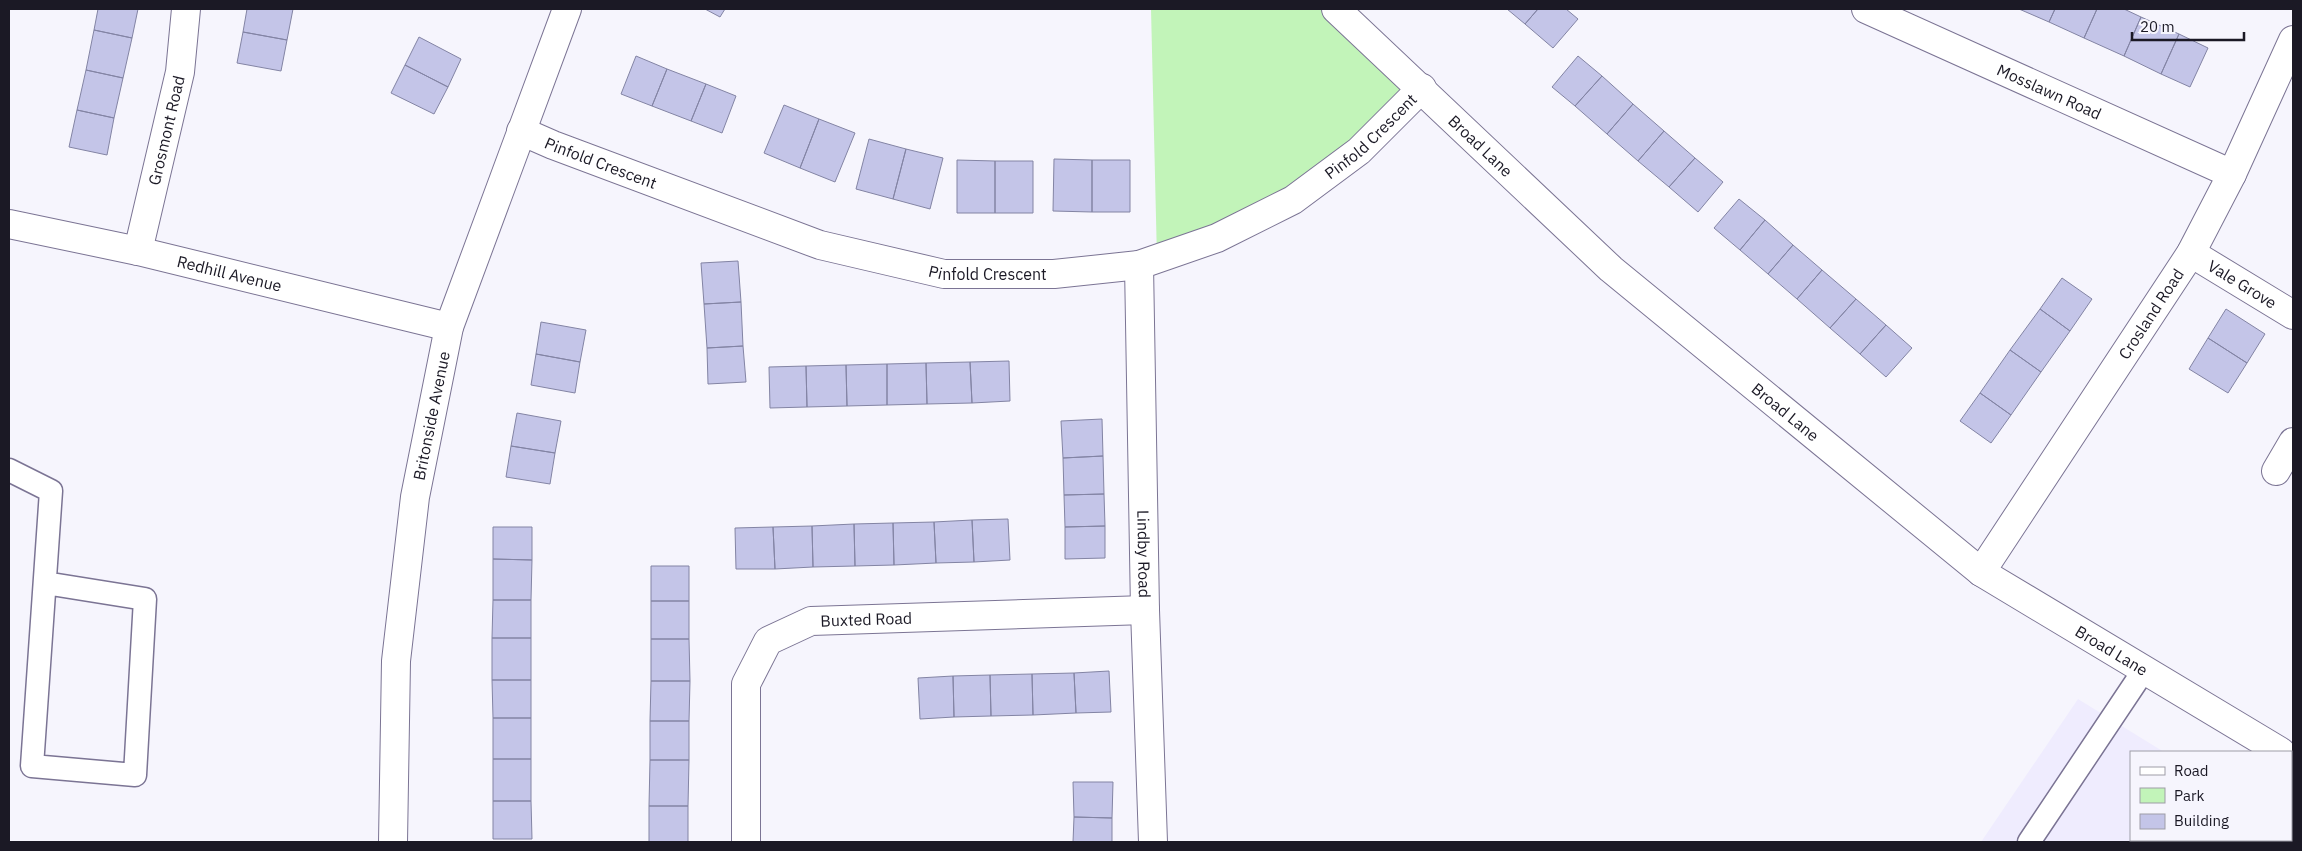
<svg xmlns="http://www.w3.org/2000/svg" width="2302" height="851" font-family="'IBM Plex Sans',sans-serif">
  <style>
    .built { fill: #efecfe }
    .green { fill: #c2f4b9 }
    .building { fill: #c4c5e8; stroke: #8384a4 }
    .lines { fill: none; stroke-linecap: round; stroke-linejoin: round }
    .lane-casing { stroke: #7b7494; stroke-width: 25 }
    .street-casing { stroke: #7b7494; stroke-width: 30 }
    .lane { stroke: #fff; stroke-width: 22 }
    .street { stroke: #fff; stroke-width: 28 }
    .labels { text-anchor: middle; dominant-baseline: central; stroke-width: 4; stroke-linejoin: round; paint-order: stroke }
    .street-label { font-size: 16px; fill: #1b1925; stroke: #f6f5fd }
  </style>
  <rect width="100%" height="100%" fill="#f6f5fd"/>
  <path class="built" d="M2078,699L2164,752H2131V840H2291V830L2293,832V842H1981Z"/>
  <path class="green" d="M1151,9H1334L1422,88L1293,200L1157,259Z"/>
  <path class="building" d="M98,9H138L132,38L94,30Z
    M247,9H293L287,40L243,32Z
    M705,9H725L720,17Z
    M1507,9H1538L1525,24Z
    M1538,9H1566L1578,19L1553,48L1525,24Z
    M2019,9H2055L2049,22Z
    M2055,9H2097L2084,38L2049,22Z
    M2097,9H2124L2141,17L2124,56L2084,38Z
    M2141,17L2179,34L2161,74L2124,56Z
    M94,30L132,38L123,78L86,70Z
    M243,32L287,40L281,71L237,63Z
    M2179,34L2208,48L2190,87L2161,74Z
    M419,37L461,59L448,87L405,65Z
    M636,56L667,69L652,106L621,94Z
    M1578,56L1602,76L1575,106L1552,87Z
    M405,65L448,87L434,114L391,93Z
    M667,69L706,84L691,121L652,106Z
    M86,70L123,78L114,118L77,110Z
    M1602,76L1633,104L1607,134L1575,106Z
    M706,84L736,96L722,133L691,121Z
    M1633,104L1664,131L1638,161L1607,134Z
    M784,105L819,119L800,168L764,153Z
    M77,110L114,118L107,155L69,147Z
    M819,119L855,133L835,182L800,168Z
    M1664,131L1695,158L1669,187L1638,161Z
    M869,139L906,149L893,199L856,189Z
    M906,149L943,158L930,209L893,199Z
    M1695,158L1723,182L1698,212L1669,187Z
    M1054,159L1092,160V212L1053,211Z
    M957,160L995,161V213H957Z
    M1092,160H1130V212H1092Z
    M995,161H1033V213H995Z
    M1739,199L1765,220L1740,250L1714,228Z
    M1765,220L1793,245L1768,274L1740,250Z
    M1793,245L1822,270L1797,299L1768,274Z
    M738,261L741,302L704,304L701,263Z
    M1822,270L1856,299L1830,328L1797,299Z
    M2062,278L2092,299L2070,331L2040,309Z
    M1856,299L1886,325L1860,354L1830,328Z
    M741,302L743,346L707,348L704,304Z
    M2040,309L2070,331L2041,372L2010,350Z
    M2226,309L2265,334L2247,363L2208,338Z
    M541,322L586,330L580,362L536,354Z
    M1886,325L1912,348L1886,377L1860,354Z
    M2208,338L2247,363L2228,393L2189,369Z
    M743,346L746,382L708,384L707,348Z
    M2010,350L2041,372L2011,415L1980,393Z
    M536,354L580,362L575,393L531,385Z
    M1009,361L1010,401L972,403L970,362Z
    M970,362L972,403L927,404L926,363Z
    M926,363L927,404L887,405V364Z
    M887,364V405L847,406L846,365Z
    M846,365L847,406L807,407L806,366Z
    M806,366L807,407L770,408L769,367Z
    M1980,393L2011,415L1991,443L1960,421Z
    M517,413L561,421L555,453L511,446Z
    M1102,419L1103,456L1063,458L1061,421Z
    M511,446L555,453L550,484L506,477Z
    M1103,456L1104,494L1064,495L1063,458Z
    M1104,494L1105,526L1065,527L1064,495Z
    M1008,519L1010,560L974,562L972,520Z
    M972,520L974,562L936,563L934,522Z
    M934,522L936,563L894,565L893,523Z
    M893,523L894,565L855,566L854,524Z
    M854,524L855,566L813,567L812,526Z
    M812,526L813,567L775,569L773,527Z
    M1105,526V558L1065,559V527Z
    M493,527H532V560L493,559Z
    M773,527L775,569H736L735,528Z
    M493,559L532,560L531,600H493Z
    M651,566H689V601H651Z
    M493,600H531V638H492Z
    M651,601H689V639H651Z
    M492,638H531V680H492Z
    M651,639H689L690,681H651Z
    M1109,671L1111,712L1076,713L1074,673Z
    M1074,673L1076,713L1033,715L1032,674Z
    M1032,674L1033,715L991,716L990,675Z
    M990,675L991,716L954,717L953,676Z
    M953,676L954,717L920,719L918,678Z
    M492,680H531V718H493Z
    M651,681H690L689,721H650Z
    M493,718H531V759H493Z
    M650,721H689V760H650Z
    M493,759H531V801H493Z
    M650,760H689L688,806H649Z
    M1073,782H1113L1112,818L1074,817Z
    M493,801H531L532,839H493Z
    M649,806H688V842H649Z
    M1074,817L1112,818V842H1073Z"/>
  <g class="lines">
    <defs>
      <path id="lane" d="M9,470L51,491L32,766L135,775L145,599L45,583
        M2029,842L2144,670"/>
      <g id="street">
        <path id="s1" d="M1336,9L1611,269L1981,572L2281,752"/>
        <path id="s2" d="M1866,9L2232,174"/>
        <path id="s3" d="M521,131L553,145L820,245L944,274H1054L1139,265L1217,238L1293,200L1359,151L1422,88"/>
        <path id="s4" d="M9,224L138,251L449,327"/>
        <path id="s5" d="M138,251L180,72L186,9"/>
        <path id="s6" d="M2191,253L2293,315"/>
        <path id="s7" d="M1139,265L1145,610L1153,842"/>
        <path d="M2276,471L2293,442"/>
        <path id="s8" d="M1981,572L2191,253L2232,174L2293,40"/>
        <path id="s9" d="M393,842L396,661L415,497L449,327L567,9"/>
        <path id="s10" d="M746,842V684L768,641L811,621L1145,610"/>
      </g>
    </defs>
    <use href="#lane" class="lane-casing"/>
    <use href="#street" class="street-casing"/>
    <use href="#lane" class="lane"/>
    <use href="#street" class="street"/>
  </g>
  <g class="labels">
    <g class="street-label">
      <text stroke="none"><textPath href="#s2" startOffset="201">Mosslawn Road</textPath></text>
      <text stroke="none"><textPath href="#s5" startOffset="124">Grosmont Road</textPath></text>
      <text stroke="none"><textPath href="#s3" startOffset="911">Pinfold Crescent</textPath></text>
      <text stroke="none"><textPath href="#s1" startOffset="199">Broad Lane</textPath></text>
      <text stroke="none"><textPath href="#s3" startOffset="86">Pinfold Crescent</textPath></text>
      <text stroke="none"><textPath href="#s3" startOffset="491">Pinfold Crescent</textPath></text>
      <text stroke="none"><textPath href="#s4" startOffset="226">Redhill Avenue</textPath></text>
      <text stroke="none"><textPath href="#s6" startOffset="60">Vale Grove</textPath></text>
      <text stroke="none"><textPath href="#s8" startOffset="309">Crosland Road</textPath></text>
      <text stroke="none"><textPath href="#s1" startOffset="604">Broad Lane</textPath></text>
      <text stroke="none"><textPath href="#s9" startOffset="429">Britonside Avenue</textPath></text>
      <text stroke="none"><textPath href="#s7" startOffset="289">Lindby Road</textPath></text>
      <text stroke="none"><textPath href="#s10" startOffset="309">Buxted Road</textPath></text>
      <text stroke="none"><textPath href="#s1" startOffset="1009">Broad Lane</textPath></text>
    </g>
  </g>
  <rect width="2302" height="851" fill="none" stroke="#1b1925" stroke-width="20"/>
  <rect x="2130" y="751" width="162" height="90" fill="#f6f5fd" stroke="#9e9da7"/>
  <rect x="2140" y="767" width="25" height="8" fill="#ffffff" stroke="#9e9da7"/>
  <text x="2174" y="776" font-size="15" fill="#1b1925">Road</text>
  <rect x="2140" y="788" width="25" height="15" fill="#c2f4b9" stroke="#9e9da7"/>
  <text x="2174" y="801" font-size="15" fill="#1b1925">Park</text>
  <rect x="2140" y="814" width="25" height="15" fill="#c4c5e8" stroke="#9e9da7"/>
  <text x="2174" y="826" font-size="15" fill="#1b1925">Building</text>
  <path d="M2132 32v8h112v-8" fill="none" stroke="#1b1925" stroke-width="2.5"/>
  <text x="2140" y="32" font-size="15" fill="#1b1925" stroke="#f6f5fd" stroke-width="4" paint-order="stroke">20 m</text>
</svg>
